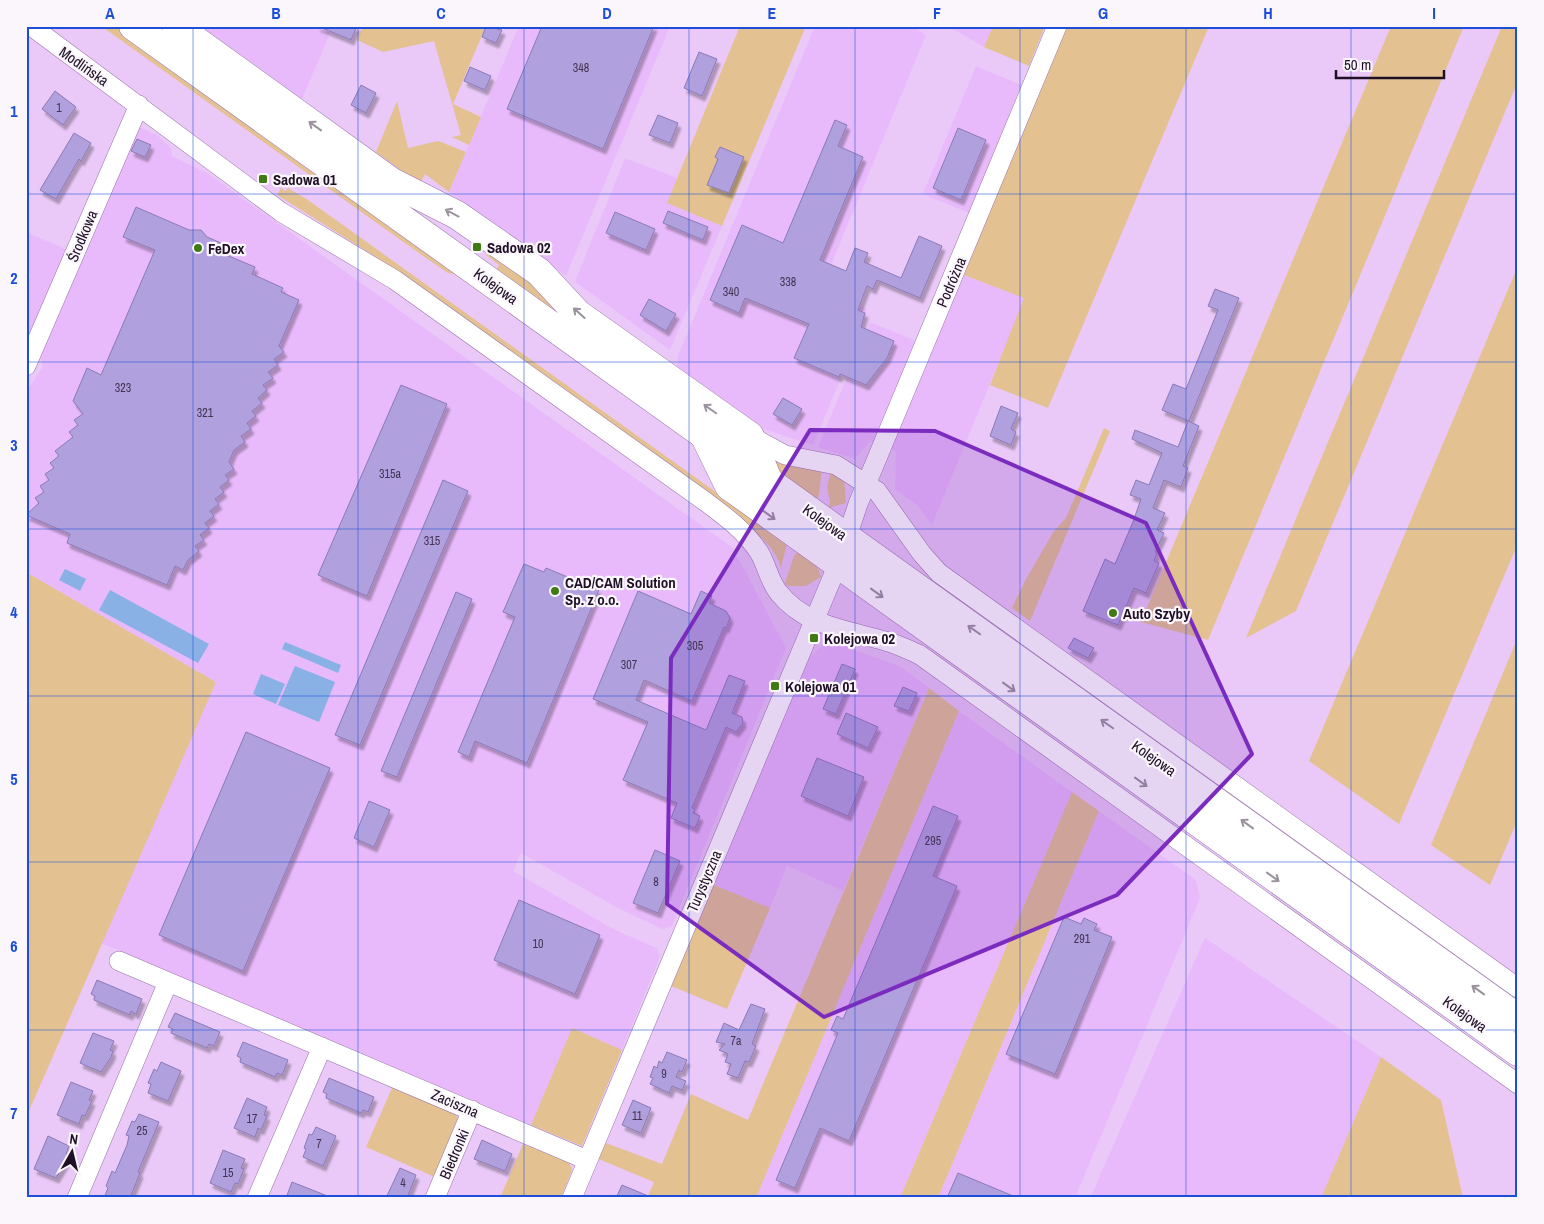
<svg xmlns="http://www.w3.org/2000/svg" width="1544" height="1224" font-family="'Archivo Narrow',sans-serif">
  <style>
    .built { fill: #e8bafb }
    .green { fill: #e3c191 }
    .water { fill: #89b1e6 }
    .building { fill: #b0a0de; stroke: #8a7ab6; filter: url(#shadow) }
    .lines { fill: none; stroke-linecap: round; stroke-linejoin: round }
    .minor-casing { stroke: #9973a9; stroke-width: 20 }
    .highway-casing { stroke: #9973a9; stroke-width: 29 }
    .minor { stroke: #fff; stroke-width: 19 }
    .highway { stroke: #fff; stroke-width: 28 }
    .oneway { stroke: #9a939d }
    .marked { fill: #7b2cbf; fill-opacity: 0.2; stroke: #7b2cbf; stroke-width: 4; stroke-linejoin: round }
    .grid { fill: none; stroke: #1d4ed8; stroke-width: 1; stroke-opacity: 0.55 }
    .poi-dot { fill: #3f7a14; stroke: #faf6fc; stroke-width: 2 }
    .labels { text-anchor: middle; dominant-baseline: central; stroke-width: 4.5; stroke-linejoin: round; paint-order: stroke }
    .number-label { font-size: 12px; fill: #433453 }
    .street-label { font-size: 15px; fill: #1f1025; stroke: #faf6fc }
    .poi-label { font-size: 15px; font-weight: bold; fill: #1f1025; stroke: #faf6fc; text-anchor: start }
    .neatline { fill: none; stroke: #1d4ed8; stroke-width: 2 }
    .grid-label { font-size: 16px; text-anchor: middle; font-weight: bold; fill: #1d4ed8 }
  </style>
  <defs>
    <filter id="shadow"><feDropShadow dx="3" dy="5" stdDeviation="1" flood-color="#0004"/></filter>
  </defs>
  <rect width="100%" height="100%" fill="#eac9f8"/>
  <path class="built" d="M201,26H333L302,99Z
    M519,26H670L566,276L449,192Z
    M815,26H913L926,35L831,265L827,291L867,309L866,318L813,445L763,429L677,370L678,356Z
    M948,26H993L984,47Z
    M976,66L1021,85L969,213L923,194Z
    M135,125L157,135L171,148L172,156L207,173L733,548L786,648L672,926L662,929L616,907L521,853L513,871L615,930L657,948L660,957L622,1050L572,1029L531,1125L101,943L216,682L26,572V392L43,367L39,353Z
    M625,158L677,178L667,203L722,226L670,350L575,282Z
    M26,232L70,251L26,351Z
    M964,275L1025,298L932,525L917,505L895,489L896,452L891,448Z
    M870,322L916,341L874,443L870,441L855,459L818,447Z
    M826,642L845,646L901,667L929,688L843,891L787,866L770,908L714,885L810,657Z
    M959,711L1072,792L900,1198H764L757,1195Z
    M1099,811L1196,880L1200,898L1075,1198H938Z
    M1205,938L1381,1057L1321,1198H1090Z"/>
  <path class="green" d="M101,26H118L538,333L454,274L448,273L423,256Z
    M363,26H486L453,104L481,117L469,145L452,137L461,135L434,41L383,52L357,40Z
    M740,26H806L722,226L667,203Z
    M993,26H1045L1029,66L984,47Z
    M1067,26H1209L1048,408L990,385L1024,298L964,275Z
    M1391,26H1464L1208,640L1141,622Z
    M1502,26H1518V81L1296,611L1246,638Z
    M397,101L408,148L438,141L466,152L449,192L425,174L420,184L376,152Z
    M281,188L285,191L288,188L308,200L787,543L781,568C776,549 760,536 745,523L376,257L277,195Z
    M491,248L567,311L822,469C820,479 821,492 817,500L497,269L499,265L486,255Z
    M1518,266V543L1399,824L1309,761Z
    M1104,428L1110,431L1030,621L1012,608L1026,579L1054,531L1066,518Z
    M831,471L844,478L846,503L828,508L830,503L827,486Z
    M798,551L817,565L821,577L806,586H788L785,583L794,556Z
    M26,572L216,682L26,1118Z
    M1518,637V819L1490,885L1431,845Z
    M929,688L959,711L756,1198H647L654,1182L596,1158L603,1142L662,1164L691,1094L748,1120Z
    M1072,792L1099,811L938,1198H900Z
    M714,885L770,908L727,1009L671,986Z
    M572,1028L622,1050L582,1146L531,1125Z
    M1381,1057L1441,1100L1463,1198H1321Z
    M392,1088L455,1114L459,1121L435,1177L366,1147Z
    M523,1144L569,1162L572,1170L561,1198H500Z"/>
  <path class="water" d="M65,569L86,579L80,591L59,580Z
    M110,590L209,644L198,663L99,610Z
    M285,642L341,665L338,673L282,649Z
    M295,666L335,682L319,722L278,705Z
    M261,674L285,684L276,704L253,694Z"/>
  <path class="building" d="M317,26H357L351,40Z
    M486,26L502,30L496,43L482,37Z
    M542,26H654L603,149L507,109Z
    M699,52L717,59L702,96L684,88Z
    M470,67L491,76L485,90L464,81Z
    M361,85L376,93L366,113L351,105Z
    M55,91L76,107L63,125L42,109Z
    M658,115L678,123L670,143L649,135Z
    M835,120L847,125L838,146L863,157L820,260L846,271L855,248L868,253L864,262L901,278L919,236L942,246L920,298L877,280L873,289L867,286L858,310L865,313L861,327L894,341L887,358L866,385L840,374L839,377L794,358L809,324L745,298L739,313L710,300L742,225L783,243Z
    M958,128L986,140L961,200L933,188Z
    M74,133L91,143L81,161L79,159L56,199L40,190Z
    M137,139L151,145L145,157L131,151Z
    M720,147L744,157L729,193L707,185L718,159L715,157Z
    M136,207L189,230H201L207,237L228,246L224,254L255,267L252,274L283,288L281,292L299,300L279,346L284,352L274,359L278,365L268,372L273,378L263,385L267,390L258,398L262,403L252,411L256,416L247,423L251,429L241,436L245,442L234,450L229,462L234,469L225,475L229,480L220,487L224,492L215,499L219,504L210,511L214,516L205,523L209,528L200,535L204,540L195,546L199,551L188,560L183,570L175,566L167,585L67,543L70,534L26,515L39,503L35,498L44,492L40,486L49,480L45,474L54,468L50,463L59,456L55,451L73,437L69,432L78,425L74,420L83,414L73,401L87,368L101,375L155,250L123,237Z
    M668,211L708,227L703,240L663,223Z
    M615,212L655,229L646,250L606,233Z
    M1215,289L1239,298L1189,421L1162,410L1173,384L1186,389L1218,310L1208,306Z
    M649,299L676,314L666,331L640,315Z
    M401,385L447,404L367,596L318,575Z
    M783,398L802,409L792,425L773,414Z
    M1001,406L1018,413L1011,429L1016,432L1011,445L990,436Z
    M1188,421L1199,426L1183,466L1188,468L1181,487L1164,480L1153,508L1165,513L1157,530L1164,533L1155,552L1157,553L1154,561L1159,563L1146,593L1134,588L1118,625L1083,611L1105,559L1115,564L1133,522L1141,499L1130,495L1136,480L1149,485L1162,453L1132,439L1135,430L1178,447Z
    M443,480L468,491L360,745L335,735Z
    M524,564L544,572L546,568L599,590L527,763L475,741L469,757L458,752L515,617L503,612Z
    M638,591L691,614L701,591L712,596L709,603L726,611L730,618L726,628L724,627L692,701L644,680L636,700L706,730L729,675L745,681L732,713L742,717L743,723L736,732L726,727L692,808L695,809L693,813L700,816L695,828L671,818L677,803L623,780L648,722L593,699Z
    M456,592L472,599L397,777L381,771Z
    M1074,638L1094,648L1088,658L1068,648Z
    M842,664L855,669L836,714L823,709Z
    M903,687L917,693L909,711L894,706Z
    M846,713L878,727L868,748L837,734Z
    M246,732L330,768L243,971L159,935Z
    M817,758L864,777L848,816L801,796Z
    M369,801L390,810L374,847L354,838Z
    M933,806L958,816L933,876L957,886L849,1141L820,1128L795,1188L776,1180L838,1033L831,1030L837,1016L843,1019Z
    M655,850L680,861L658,913L633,903Z
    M519,900L600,935L575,994L494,960Z
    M1064,917L1081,924L1084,918L1097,924L1094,930L1112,937L1055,1074L1006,1054Z
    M97,980L142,999L136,1014L131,1011L130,1015L94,1000L95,996L91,994Z
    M751,1004L765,1009L752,1044L756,1046L749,1062L745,1061L738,1078L727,1074L731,1064L725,1062L728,1054L719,1050L725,1044L716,1042L724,1023L739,1030Z
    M175,1013L220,1032L214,1046L209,1044L207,1048L171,1033L173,1029L168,1027Z
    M93,1033L114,1041L110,1050L113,1051L111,1057L101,1072L80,1063Z
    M243,1042L288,1060L282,1075L277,1073L275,1077L240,1062L241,1058L237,1056Z
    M667,1052L687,1060L682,1072L679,1070L676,1077L686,1081L682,1090L672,1086L669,1093L650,1084L653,1078L650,1077L654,1066L657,1068L659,1061L662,1063Z
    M161,1062L181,1071L168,1101L148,1093L151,1084L148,1083L154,1069L157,1071Z
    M329,1078L374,1097L368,1112L363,1110L361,1113L326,1098L327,1094L323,1092Z
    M71,1082L93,1091L89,1100L92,1101L85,1116L82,1115L79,1124L57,1115Z
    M247,1098L267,1107L264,1115L267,1116L261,1130L258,1128L255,1137L234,1128Z
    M633,1100L651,1108L641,1133L622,1125Z
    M139,1114L159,1122L138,1172L140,1173L130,1198H104L108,1188L106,1186L112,1171L115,1173L127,1145L129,1136L126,1135L132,1121L135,1122Z
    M316,1127L336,1136L323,1166L303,1157L306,1149L304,1148L309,1134L312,1135Z
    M48,1136L69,1146L66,1154L69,1156L65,1163L56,1178L34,1169Z
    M482,1140L512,1154L505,1171L474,1159Z
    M223,1150L245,1159L241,1168L244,1169L238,1184L235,1183L231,1192L210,1183Z
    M400,1168L416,1175L407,1198H386Z
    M958,1173L1018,1198H947Z
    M292,1182L330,1197V1198H286Z
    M622,1185L653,1198H616Z"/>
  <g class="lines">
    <defs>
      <path id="minor" d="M31,26L281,212L395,280L706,502C726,517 745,531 759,552C767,565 769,581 779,593C805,626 848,630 885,641C897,644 909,650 920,655L1518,1084
        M26,366L139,105
        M750,436L785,455L836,465L877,491L922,554L939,573L1518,988
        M119,961L587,1160
        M77,1198L168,982
        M257,1198L322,1047
        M435,1198L472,1110
        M572,1198L838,564L858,504L1057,26"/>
      <path id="highway" d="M133,26L1518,1018
        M176,26L392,182L457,215L539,272L578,314L750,436L769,482
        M706,439L729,486L1518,1052"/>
    </defs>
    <use href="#minor" class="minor-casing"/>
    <use href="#highway" class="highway-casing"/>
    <use href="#minor" class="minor"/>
    <use href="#highway" class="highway"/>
  </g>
  <defs><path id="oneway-shaft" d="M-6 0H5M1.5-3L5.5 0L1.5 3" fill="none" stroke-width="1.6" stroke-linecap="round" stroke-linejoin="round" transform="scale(1.25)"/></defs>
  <g class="oneway">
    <use href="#oneway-shaft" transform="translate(315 126) rotate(-144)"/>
    <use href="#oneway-shaft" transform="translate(452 213) rotate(-152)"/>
    <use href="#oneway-shaft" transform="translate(579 313) rotate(-138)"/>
    <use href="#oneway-shaft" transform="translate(710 409) rotate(-145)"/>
    <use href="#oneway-shaft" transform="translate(769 515) rotate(36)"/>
    <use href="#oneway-shaft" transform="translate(877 593) rotate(36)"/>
    <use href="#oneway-shaft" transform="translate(974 630) rotate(-145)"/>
    <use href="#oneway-shaft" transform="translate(1009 687) rotate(36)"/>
    <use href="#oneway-shaft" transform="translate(1107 724) rotate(-145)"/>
    <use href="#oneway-shaft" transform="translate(1141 782) rotate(36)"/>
    <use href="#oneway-shaft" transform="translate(1247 824) rotate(-144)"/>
    <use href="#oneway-shaft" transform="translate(1273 877) rotate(36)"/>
    <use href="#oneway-shaft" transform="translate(1478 990) rotate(-144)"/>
  </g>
  <path class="marked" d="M810,430L935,431L1146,523L1252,754L1117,895L824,1017L667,904L671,658Z"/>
  <path class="grid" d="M193,26V1198M358,26V1198M524,26V1198M689,26V1198M855,26V1198M1020,26V1198M1186,26V1198M1351,26V1198M26,194H1518M26,362H1518M26,529H1518M26,696H1518M26,862H1518M26,1030H1518"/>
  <g class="poi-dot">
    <rect x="258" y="174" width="10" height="10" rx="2.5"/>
    <rect x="472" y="242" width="10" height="10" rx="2.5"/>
    <circle cx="198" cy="248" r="5"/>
    <circle cx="555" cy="591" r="5"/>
    <circle cx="1113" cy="613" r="5"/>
    <rect x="809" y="633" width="10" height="10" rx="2.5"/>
    <rect x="770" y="681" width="10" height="10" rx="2.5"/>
  </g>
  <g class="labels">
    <g class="number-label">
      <text x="581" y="68">348</text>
      <text x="59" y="108">1</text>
      <text x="788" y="282">338</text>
      <text x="731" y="292">340</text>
      <text x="123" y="388">323</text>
      <text x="205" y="413">321</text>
      <text x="390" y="474">315a</text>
      <text x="432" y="541">315</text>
      <text x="695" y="646">305</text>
      <text x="629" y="665">307</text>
      <text x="933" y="841">295</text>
      <text x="656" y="882">8</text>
      <text x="1082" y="939">291</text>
      <text x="538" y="944">10</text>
      <text x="736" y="1041">7a</text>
      <text x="664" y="1074">9</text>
      <text x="637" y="1116">11</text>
      <text x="252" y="1119">17</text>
      <text x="142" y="1131">25</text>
      <text x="319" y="1144">7</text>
      <text x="228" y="1173">15</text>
      <text x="403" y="1183">4</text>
    </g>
    <g class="street-label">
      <text transform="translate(84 66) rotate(35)">Modlińska</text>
      <text transform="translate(82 236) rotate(-67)">Środkowa</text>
      <text transform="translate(951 282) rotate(-67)">Podróżna</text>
      <text transform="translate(496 286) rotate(36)">Kolejowa</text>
      <text transform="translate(825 522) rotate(36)">Kolejowa</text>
      <text transform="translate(1154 758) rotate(35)">Kolejowa</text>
      <text transform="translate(704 881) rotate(-67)">Turystyczna</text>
      <text transform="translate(1465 1014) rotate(36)">Kolejowa</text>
      <text transform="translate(455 1103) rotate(23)">Zaciszna</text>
      <text transform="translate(454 1154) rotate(-67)">Biedronki</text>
    </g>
    <g class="poi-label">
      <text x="273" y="179">Sadowa 01</text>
      <text x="487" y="247">Sadowa 02</text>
      <text x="208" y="248">FeDex</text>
      <text x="565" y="582">CAD/CAM Solution<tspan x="565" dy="17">Sp. z o.o.</tspan></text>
      <text x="1123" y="613">Auto Szyby</text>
      <text x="824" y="638">Kolejowa 02</text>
      <text x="785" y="686">Kolejowa 01</text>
    </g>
  </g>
  <rect width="1544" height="1224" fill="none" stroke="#faf6fc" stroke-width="55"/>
  <g transform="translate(72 1152) rotate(8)" stroke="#faf6fc" stroke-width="4" paint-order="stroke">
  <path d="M0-4L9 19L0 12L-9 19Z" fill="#1f1025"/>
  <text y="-8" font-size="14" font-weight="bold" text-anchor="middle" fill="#1f1025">N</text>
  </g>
  <path d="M1336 70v8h108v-8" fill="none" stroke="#1f1025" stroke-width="2.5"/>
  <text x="1344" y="70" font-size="15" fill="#1f1025" stroke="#faf6fc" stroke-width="4" paint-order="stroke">50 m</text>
  <rect x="28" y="28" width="1488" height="1168" class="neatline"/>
  <g class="grid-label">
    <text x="110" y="19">A</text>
    <text x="276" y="19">B</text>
    <text x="441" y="19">C</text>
    <text x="607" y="19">D</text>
    <text x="772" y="19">E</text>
    <text x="937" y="19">F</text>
    <text x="1103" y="19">G</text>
    <text x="1268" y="19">H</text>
    <text x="1434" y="19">I</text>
    <text x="14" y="117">1</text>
    <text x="14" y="284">2</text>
    <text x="14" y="451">3</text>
    <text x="14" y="618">4</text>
    <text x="14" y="785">5</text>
    <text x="14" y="952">6</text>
    <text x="14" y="1119">7</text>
  </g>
</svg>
